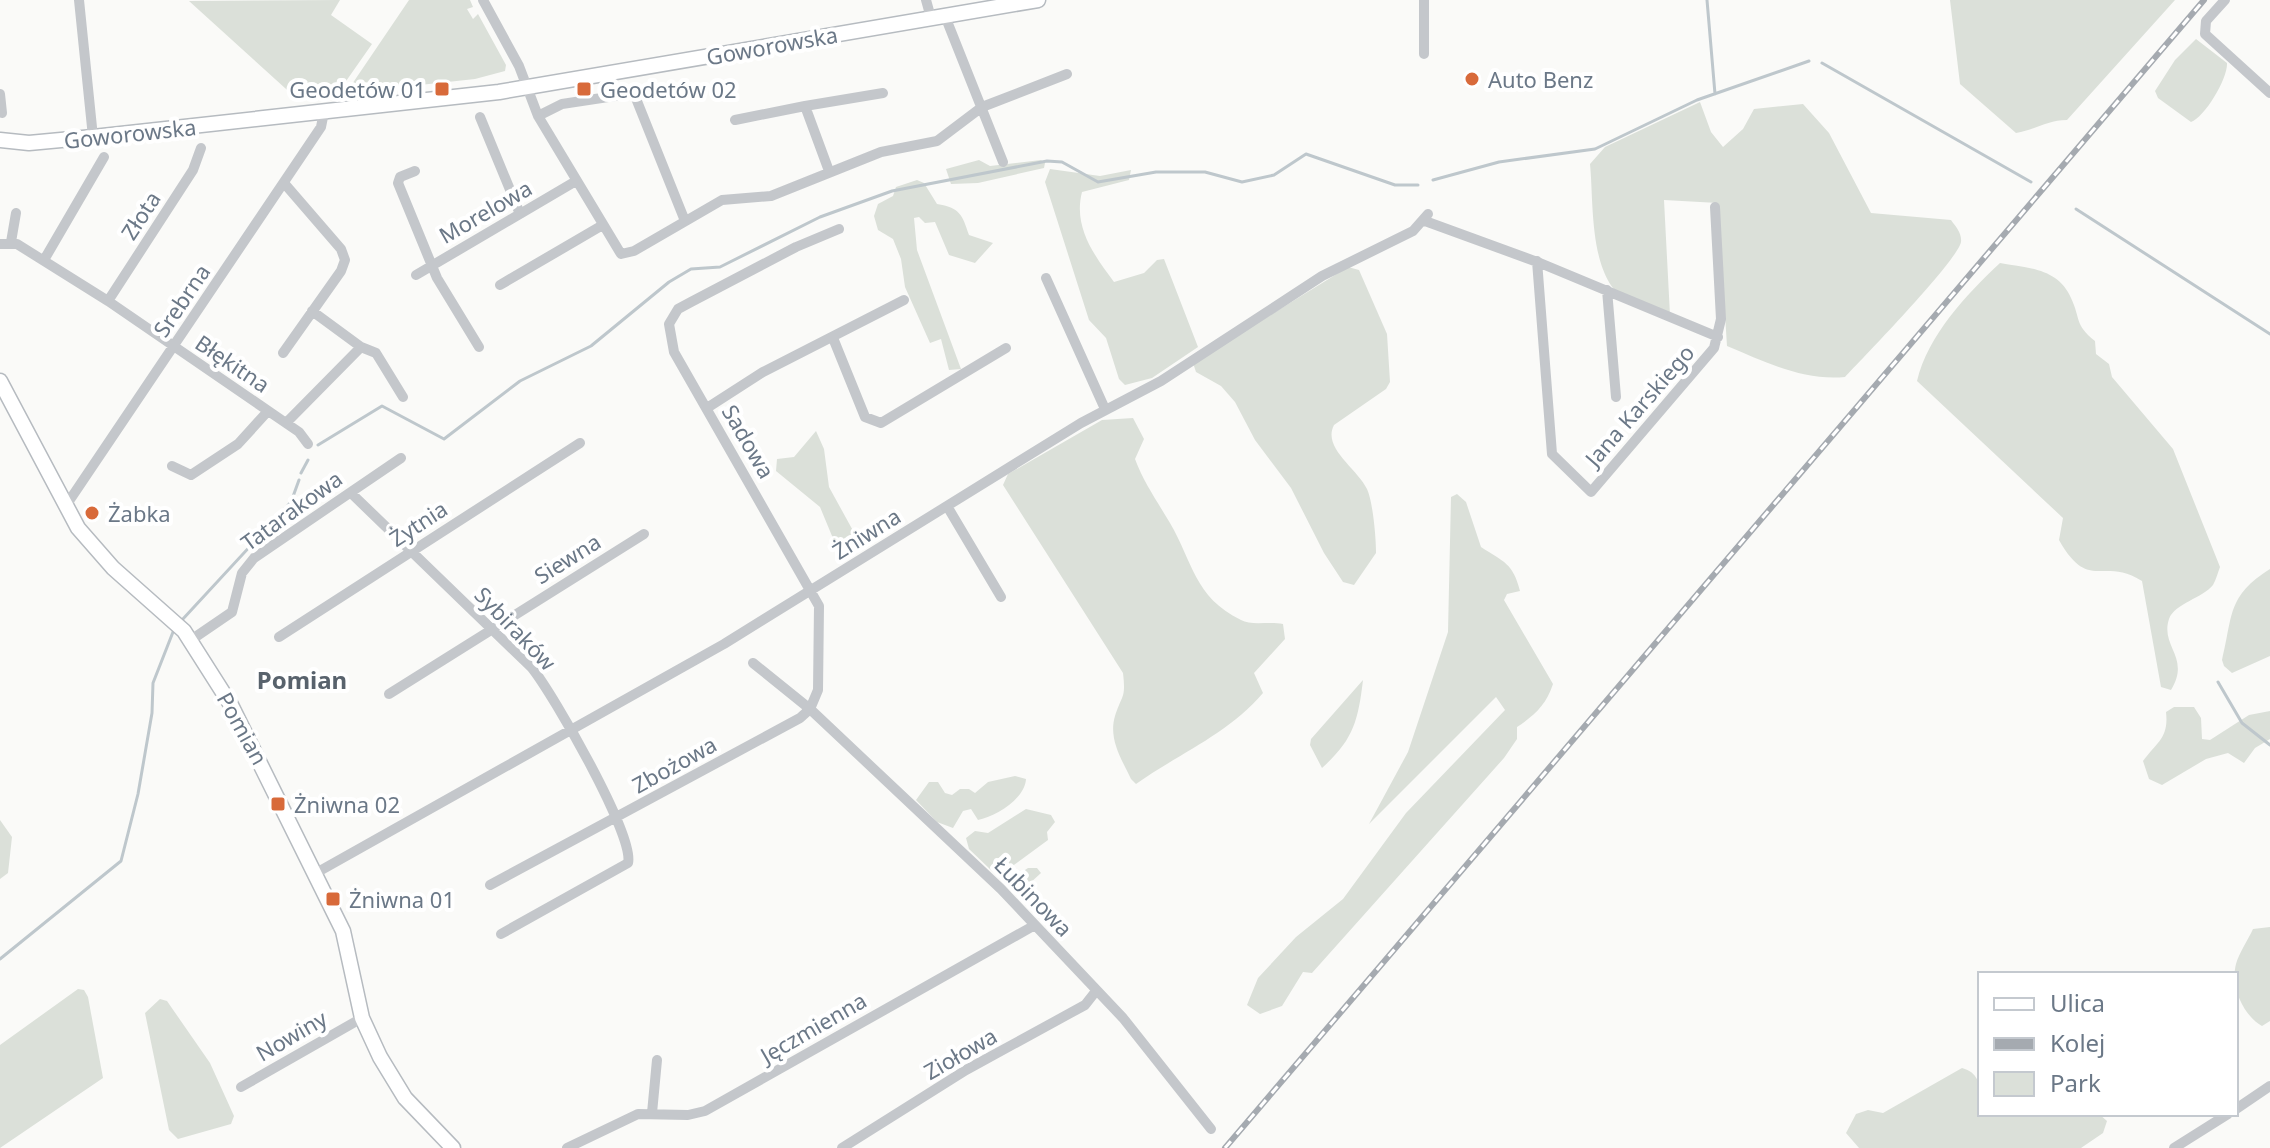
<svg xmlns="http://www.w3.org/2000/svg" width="2270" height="1148" font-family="'Noto Sans',sans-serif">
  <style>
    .green { fill: #dbe0d9 }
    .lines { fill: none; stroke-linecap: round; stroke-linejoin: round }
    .stream { stroke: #bec7cc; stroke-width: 3 }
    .secondary-casing { stroke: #b6bbc0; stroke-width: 17 }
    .street { stroke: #c4c7cb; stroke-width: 10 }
    .secondary { stroke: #fff; stroke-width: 14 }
    .rail-casing { stroke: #a5aab0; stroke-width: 6 }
    .rail { stroke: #fff; stroke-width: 3; stroke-dasharray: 9; stroke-linecap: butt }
    .poi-dot { fill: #d86a3a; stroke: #fff; stroke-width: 3 }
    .labels { text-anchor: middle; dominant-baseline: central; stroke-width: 8; stroke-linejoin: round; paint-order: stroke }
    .street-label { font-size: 22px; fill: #6b7887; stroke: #fff }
    .poi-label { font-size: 22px; fill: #6b7887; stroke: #fff; text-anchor: start }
    .neighbourhood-label { font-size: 24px; font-weight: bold; fill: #58626c; stroke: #fff }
  </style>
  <rect width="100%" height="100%" fill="#fafaf8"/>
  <path class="green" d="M340,0L331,15L372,44L337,94L296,98L189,1Z
    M409,0H470L473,7L467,9L473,19L478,14L506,65L505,71L475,79L346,93Z
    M1950,0H2175L2067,120C2047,120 2035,130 2016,133L1960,84Z
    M2196,39L2227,63C2228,78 2205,117 2191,122L2158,98L2155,91L2175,60Z
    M1700,102L1711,132L1723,147L1743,129L1754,109L1803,104L1829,133L1871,213L1951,220C1956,227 1962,233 1961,242C1958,260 1864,357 1845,377C1803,381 1765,362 1727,346L1718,203L1664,200L1670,315C1657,311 1641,308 1629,302C1588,280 1594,204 1590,164L1605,147Z
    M979,160L990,166L1041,160L1045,163L1044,168L978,183L951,184L946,169Z
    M1050,169L1100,176L1131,170L1129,180L1082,192C1073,227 1094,255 1114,282L1144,273L1157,260L1164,259L1198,347L1152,378L1125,385L1119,379L1106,338L1089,320L1045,182Z
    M917,180L924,183L937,204C960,208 962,214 969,235L993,243L975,263L949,255L935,222L925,223L919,217L914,218L917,250L961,369L949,370L941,339L930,343L905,287L901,259L893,239L878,230L874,216L878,204L893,196L896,187Z
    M2000,263C2027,268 2058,268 2071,298C2081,319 2074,324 2095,341L2096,354L2109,364L2112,377L2173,449L2220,567C2218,572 2216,580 2213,585C2203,598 2175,603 2169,619C2160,647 2191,657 2171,690L2161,687L2142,581C2102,556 2089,593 2059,540L2063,518L1917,381C1928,335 1966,295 2000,263Z
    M1348,267L1359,270L1387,334L1390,382L1386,389L1334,425C1322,448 1357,468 1367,489C1373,502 1376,538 1376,553L1354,585L1343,582L1324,553L1291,488L1255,440L1235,402L1221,386L1196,372L1193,363Z
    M1133,418L1144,439L1135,459C1144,483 1157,501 1170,523C1193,562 1194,597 1241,620C1251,626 1270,621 1283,624L1285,639L1254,673L1263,693C1228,734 1180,753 1136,784L1131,779C1122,760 1108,739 1115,716C1122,694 1126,699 1123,673L1003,485L1008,474L1102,420Z
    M816,431L824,449L829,487L862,547L854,555L845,556L837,548L820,507L776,471L777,459L794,457Z
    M1457,494L1466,502L1481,547C1504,562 1513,563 1520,591L1507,594L1504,600L1553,684C1546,705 1535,715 1517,727V739L1504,758L1312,973L1303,972L1282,1006L1260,1014L1247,1005L1258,978L1296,937L1343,899L1406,813L1505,710L1496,697L1369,824L1408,752L1448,632L1451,497Z
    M2270,569V656L2232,673L2224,666L2222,660C2233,615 2227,596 2270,569Z
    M1363,680C1358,722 1353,740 1322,768L1310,745L1311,739Z
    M2174,707H2194L2201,718L2202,739L2210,740L2249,715L2270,711V739L2255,748L2244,763L2228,753L2206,759L2162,785L2149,779L2143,761C2157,742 2169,738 2166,712Z
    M1015,776L1026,779C1025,799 995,817 978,820L971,809L963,811L953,828L937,822L916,800L929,782H938L945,793L952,795L960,789H969L975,793L988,782Z
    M1026,809L1051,815L1055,822L1047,832L1048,840L1007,870V877L1013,878L1028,868H1037L1041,873L1017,895L969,849L966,838L975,831L988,833Z
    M0,820L12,837L8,873L0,879Z
    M2270,927V1021L2262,1026C2244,1016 2230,987 2236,964C2239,953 2248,940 2253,929Z
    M78,989L84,990L88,997L103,1078L0,1148V1045Z
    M160,999L167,1001L210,1063L234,1116L231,1124L178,1139L169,1130L145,1013Z
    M1962,1068C1984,1074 1980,1094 1980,1114H2099L2107,1121L2103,1133L2081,1148H1859L1846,1133L1856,1114L1868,1110L1883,1113Z"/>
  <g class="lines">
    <path class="stream" d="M1707,0L1715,94
      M1822,63L2031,182
      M1433,180L1499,162L1595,149L1697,100L1809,61
      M2076,209L2270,334
      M318,445L382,406L444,439L520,381L591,346L669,282L691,269L720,267L820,217L892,191L1047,161L1062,162L1098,182L1156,172H1205L1242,182L1274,175L1306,154L1395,185H1418
      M301,473L308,460
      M182,620L291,502L299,480
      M2218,682L2242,723L2270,745
      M0,959L121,861L138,794L152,713L153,683L173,632"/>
    <defs>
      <path id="secondary" d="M0,140L29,143L93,137L499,92L1038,0
        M0,381L78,528L113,568L184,631L231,705L343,931L362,1018L380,1057L405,1098L453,1148"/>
    </defs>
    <use href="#secondary" class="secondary-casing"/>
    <path class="street" d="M79,0L93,137
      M483,0L519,66L538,116L621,254L634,251L722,200L771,196L881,152L937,141L982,107L1067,74
      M926,0L931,18
      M1424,0V54
      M2225,0L2206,21L2205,34L2270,93
      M945,16L1003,162
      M0,94L2,113
      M805,106L883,93
      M538,116L562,104L628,94L635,96L685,221
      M480,117L520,214
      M735,120L805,106L829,171
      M415,171L400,177L398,183L437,278L479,347
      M1425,221L1540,263L1718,337
      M839,229L796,247L691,302L678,309L669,324L674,352L819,606L818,690L810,709L1001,889L1123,1018L1211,1129
      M11,242L16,213
      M0,244H17L108,301L299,432L308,444
      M44,260L104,157
      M1537,261L1552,454L1591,492L1714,348L1721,319L1715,207
      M416,275L576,181
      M1046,278L1105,409
      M500,285L601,226
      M1607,290L1616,397
      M108,301L193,170L201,148
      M312,311L361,347L376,353L403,397
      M833,338L865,417L881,423L1006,348
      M283,353L341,271L345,260L341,249L284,183
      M707,408L763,372L904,300
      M286,423L361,347
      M172,466L191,475L238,444L268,411
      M351,493L532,668C553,694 635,836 628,863L501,934
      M947,506L1001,597
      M65,507L321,127L324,112
      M279,637L580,443
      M191,640L232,612L242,573L254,558L401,458
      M389,694L644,534
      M316,873L724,644L1081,423L1161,381L1322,276L1413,231L1428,214
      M490,885L800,718L810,709L753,663
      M241,1087L362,1018
      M2236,1109L2270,1086
      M652,1113L657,1060
      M567,1148L638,1114L688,1115L705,1111L1035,925
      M842,1148L966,1070L1085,1005L1096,991
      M2174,1148L2228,1114"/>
    <use href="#secondary" class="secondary"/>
    <defs>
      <path id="rail" d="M1225,1148L2204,0"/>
    </defs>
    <use href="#rail" class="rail-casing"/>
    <use href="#rail" class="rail"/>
  </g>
  <g class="poi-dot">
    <circle cx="1472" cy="79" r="8"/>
    <rect x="434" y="81" width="16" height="16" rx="4"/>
    <rect x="576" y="81" width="16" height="16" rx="4"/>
    <circle cx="92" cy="513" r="8"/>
    <rect x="270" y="796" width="16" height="16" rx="4"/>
    <rect x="325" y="891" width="16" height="16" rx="4"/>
  </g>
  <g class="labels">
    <g class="street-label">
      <text transform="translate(772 45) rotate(-10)">Goworowska</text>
      <text transform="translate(130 133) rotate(-6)">Goworowska</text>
      <text transform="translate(485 211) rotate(-30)">Morelowa</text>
      <text transform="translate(140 215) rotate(-57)">Złota</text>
      <text transform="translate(181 300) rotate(-56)">Srebrna</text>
      <text transform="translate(233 363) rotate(34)">Błękitna</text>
      <text transform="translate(1639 405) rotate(-49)">Jana Karskiego</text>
      <text transform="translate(749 441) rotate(60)">Sadowa</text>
      <text transform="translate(291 510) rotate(-36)">Tatarakowa</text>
      <text transform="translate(418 523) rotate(-33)">Żytnia</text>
      <text transform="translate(866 533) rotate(-32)">Żniwna</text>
      <text transform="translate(567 558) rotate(-32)">Siewna</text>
      <text transform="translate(516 628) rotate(46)">Sybiraków</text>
      <text transform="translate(243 728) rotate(61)">Pomian</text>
      <text transform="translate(674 764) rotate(-29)">Zbożowa</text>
      <text transform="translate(1034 896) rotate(46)">Łubinowa</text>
      <text transform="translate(813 1027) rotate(-30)">Jęczmienna</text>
      <text transform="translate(291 1035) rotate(-30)">Nowiny</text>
      <text transform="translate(960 1053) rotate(-30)">Ziołowa</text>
    </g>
    <g class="poi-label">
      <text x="1488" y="79">Auto Benz</text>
      <text x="426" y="89" text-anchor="end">Geodetów 01</text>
      <text x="600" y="89">Geodetów 02</text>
      <text x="108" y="513">Żabka</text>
      <text x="294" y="804">Żniwna 02</text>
      <text x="349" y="899">Żniwna 01</text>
    </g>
    <g class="neighbourhood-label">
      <text x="302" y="679">Pomian</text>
    </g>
  </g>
  <rect x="1978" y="972" width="260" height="144" fill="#ffffff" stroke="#c4c9cf" stroke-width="2"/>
  <rect x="1994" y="998" width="40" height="12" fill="#ffffff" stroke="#c4c9cf" stroke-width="2"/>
  <text x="2050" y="1012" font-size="24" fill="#6b7887">Ulica</text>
  <rect x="1994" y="1038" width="40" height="12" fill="#a5aab0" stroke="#c4c9cf" stroke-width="2"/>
  <text x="2050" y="1052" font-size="24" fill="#6b7887">Kolej</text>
  <rect x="1994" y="1072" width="40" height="24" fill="#dbe0d9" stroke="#c4c9cf" stroke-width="2"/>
  <text x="2050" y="1092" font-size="24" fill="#6b7887">Park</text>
</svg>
